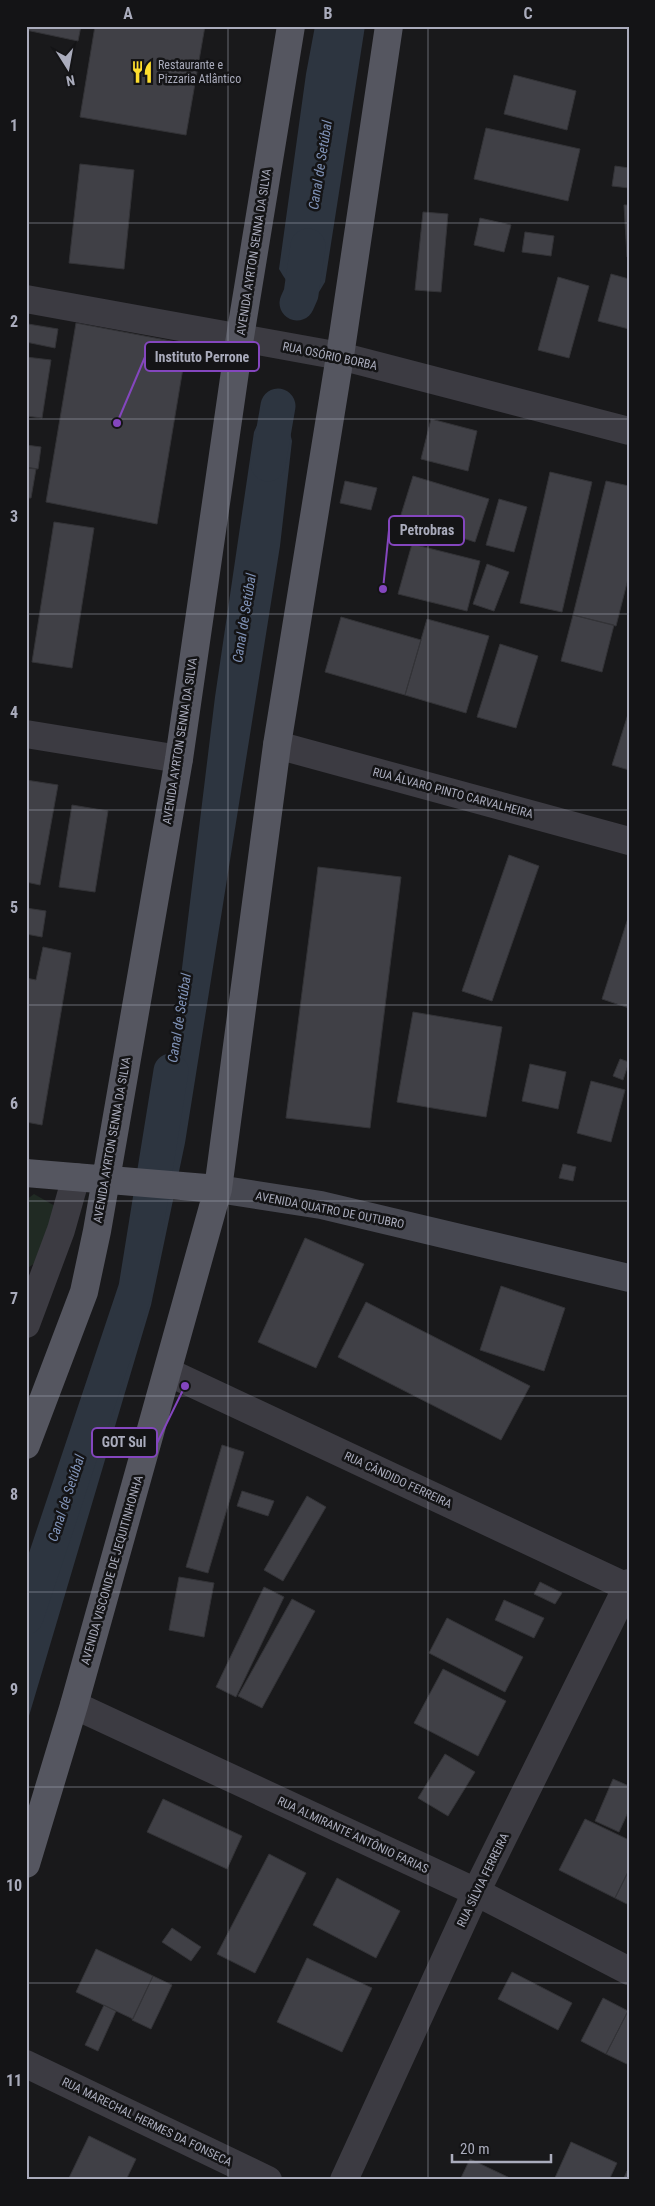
<svg xmlns="http://www.w3.org/2000/svg" width="655" height="2206" font-family="'Roboto Condensed',sans-serif">
  <style>
    .green { fill: #202a23 }
    .water { fill: #2d3540 }
    .lines { fill: none; stroke-linecap: round; stroke-linejoin: round }
    .canal { stroke: #2d3540; stroke-width: 35 }
    .building { fill: #404046; stroke: #333337 }
    .minor { stroke: #3c3b42; stroke-width: 28 }
    .secondary { stroke: #474851; stroke-width: 28 }
    .primary { stroke: #555660; stroke-width: 28 }
    .grid { fill: none; stroke: #aaacbc; stroke-width: 1; stroke-opacity: 0.55 }
    .labels { text-anchor: middle; dominant-baseline: central; stroke-width: 5; stroke-linejoin: round; paint-order: stroke }
    .poi-label { font-size: 12px; fill: #aaacbc; stroke: #141416; text-anchor: start }
    .street-label { font-size: 12px; fill: #aaacbc; stroke: #141416 }
    .water-label { font-size: 14px; font-style: italic; fill: #8093b8; stroke: #141416 }
    .leader { fill: none; stroke: #8446be; stroke-width: 2 }
    .callout-dot { fill: #8446be; stroke: #141416; stroke-width: 2 }
    .callout { fill: #141416; stroke: #8446be; stroke-width: 2 }
    .callout-label { font-size: 14px; text-anchor: middle; font-weight: bold; fill: #aaacbc }
    .neatline { fill: none; stroke: #aaacbc; stroke-width: 2 }
    .grid-label { font-size: 16px; text-anchor: middle; font-weight: bold; fill: #aaacbc }
  </style>
  <rect width="100%" height="100%" fill="#19191b"/>
  <path class="green" d="M34,1194L55,1206L43,1258L26,1269V1200Z"/>
  <path class="water" d="M315,26H365L325,282L319,292C293,294 292,290 279,269L306,74Z
    M275,416L287,420L292,441L280,546L185,1143L151,1305L26,1726V1617L136,1288L164,1116L215,697L254,432L261,417Z"/>
  <g class="lines">
    <path class="canal" d="M297,303L301,294L308,246
      M268,464L278,406
      M26,1617L136,1288L171,1071"/>
  </g>
  <path class="building" d="M27,26H81L78,41L26,30Z
    M95,26H205L186,135L80,117Z
    M514,75L576,91L567,130L504,114Z
    M486,128L580,149L568,201L474,179Z
    M80,164L134,170L124,269L69,263Z
    M615,166L629,168V188L612,186Z
    M624,205H629V257H627Z
    M423,212L448,214L441,292L415,290Z
    M480,218L511,225L504,252L474,245Z
    M525,232L554,236L551,256L522,252Z
    M611,274L629,279V329L598,321Z
    M558,277L589,286L569,358L538,350Z
    M76,323L187,344L157,524L46,502Z
    M28,324L58,329L55,348L26,342Z
    M26,357L51,360L42,418L26,416Z
    M431,419L477,431L468,471L421,459Z
    M26,445L41,447L38,469L26,467Z
    M26,468L36,469L31,498H26Z
    M550,472L592,482L562,612L520,603Z
    M413,476L489,499L475,542L400,518Z
    M345,481L377,488L371,510L340,503Z
    M606,481L629,486V575L616,626L573,615Z
    M499,499L527,507L514,552L486,545Z
    M54,522L94,528L72,668L32,662Z
    M412,544L480,561L467,611L398,594Z
    M487,564L509,572L494,611L473,604Z
    M573,615L614,625L602,672L561,661Z
    M341,617L421,640L405,695L325,672Z
    M427,619L489,636L466,713L405,695Z
    M500,644L538,656L516,728L477,717Z
    M629,711V770L612,765Z
    M26,780L58,785L40,885L26,882Z
    M72,805L108,811L95,892L59,887Z
    M509,855L539,866L492,1001L462,991Z
    M318,867L401,877L370,1128L286,1118Z
    M26,908L46,911L42,937L26,934Z
    M629,915V1008L602,999Z
    M43,947L71,953L42,1125L26,1122V978L36,980Z
    M413,1012L502,1027L486,1117L397,1102Z
    M620,1059L629,1062L623,1080L613,1076Z
    M530,1064L566,1072L558,1109L522,1101Z
    M591,1081L625,1090L611,1142L577,1133Z
    M563,1164L576,1167L573,1181L559,1178Z
    M305,1238L364,1264L316,1368L258,1342Z
    M501,1286L565,1308L544,1371L480,1350Z
    M366,1302L530,1386L501,1440L338,1357Z
    M222,1445L244,1452L208,1573L186,1567Z
    M242,1491L274,1501L268,1516L237,1506Z
    M307,1496L326,1507L283,1581L264,1570Z
    M179,1577L214,1583L204,1637L169,1630Z
    M540,1582L562,1593L555,1604L534,1594Z
    M264,1587L284,1597L236,1697L216,1687Z
    M292,1599L315,1611L262,1708L238,1696Z
    M504,1600L544,1618L534,1638L495,1620Z
    M447,1618L523,1657L505,1692L429,1653Z
    M443,1669L506,1701L478,1756L414,1723Z
    M445,1754L475,1772L448,1816L418,1798Z
    M613,1779L629,1786V1810L619,1832L595,1821Z
    M163,1799L242,1836L227,1869L147,1832Z
    M585,1819L629,1840V1870L615,1898L559,1870Z
    M269,1854L306,1873L255,1973L217,1954Z
    M629,1870V1905L615,1898Z
    M337,1878L400,1911L376,1958L313,1925Z
    M172,1928L201,1947L191,1961L162,1942Z
    M96,1949L153,1976L133,2019L76,1992Z
    M307,1958L372,1988L342,2052L277,2022Z
    M512,1972L572,2003L558,2030L498,1999Z
    M153,1976L172,1985L151,2029L132,2020Z
    M603,1998L628,2011L606,2054L581,2041Z
    M104,2005L116,2011L98,2051L85,2045Z
    M628,2011H629V2065L606,2054Z
    M89,2136L136,2159L126,2180H68Z
    M571,2142L617,2163L609,2180H554Z
    M470,2159L514,2180H460Z
    M627,2171L629,2180H623Z"/>
  <g class="lines">
    <path class="minor" d="M26,299L340,356L629,431
      M26,734L179,759
      M277,745L629,841
      M26,1324L61,1230L76,1177
      M168,1372L629,1588
      M74,1705L476,1892L629,1971
      M26,2064L268,2180
      M344,2180L476,1892L629,1583"/>
    <path class="secondary" d="M218,1189L321,1205L629,1278"/>
    <path class="primary" d="M26,1173L218,1189
      M26,1445L84,1292L97,1231L179,759L240,337L291,26
      M26,1864L74,1705L218,1189L277,745L340,356L389,26"/>
  </g>
  <path class="grid" d="M228,26V2180M428,26V2180M26,223H629M26,419H629M26,614H629M26,810H629M26,1005H629M26,1201H629M26,1396H629M26,1592H629M26,1787H629M26,1983H629"/>
  <defs>
    <symbol id="restaurant-bare" viewBox="-9 -9 18 18"><path d="M-5-6h1v4h1v-4h1v4h1v-4h1v5L-1.5 .5V6h-2V.5L-5-1ZM5-6V6H3V1.5H1.5Q1.5-4 5-6Z" fill="#fede2e" stroke="#141416" stroke-width="2.5" paint-order="stroke"/></symbol>
  </defs>
  <g fill-rule="evenodd">
    <use href="#restaurant-bare" x="126" y="56" width="32" height="32"/>
  </g>
  <g class="labels">
    <g class="poi-label">
      <text x="158" y="65">Restaurante e<tspan x="158" dy="14">Pizzaria Atlântico</tspan></text>
    </g>
    <g class="street-label">
      <text transform="translate(254 252) rotate(-81)">AVENIDA AYRTON SENNA DA SILVA</text>
      <text transform="translate(330 356) rotate(12)">RUA OSÓRIO BORBA</text>
      <text transform="translate(180 741) rotate(-81)">AVENIDA AYRTON SENNA DA SILVA</text>
      <text transform="translate(453 793) rotate(15)">RUA ÁLVARO PINTO CARVALHEIRA</text>
      <text transform="translate(112 1140) rotate(-80)">AVENIDA AYRTON SENNA DA SILVA</text>
      <text transform="translate(330 1210) rotate(11)">AVENIDA QUATRO DE OUTUBRO</text>
      <text transform="translate(398 1480) rotate(25)">RUA CÂNDIDO FERREIRA</text>
      <text transform="translate(112 1570) rotate(-74)">AVENIDA VISCONDE DE JEQUITINHONHA</text>
      <text transform="translate(353 1835) rotate(25)">RUA ALMIRANTE ANTÔNIO FARIAS</text>
      <text transform="translate(483 1880) rotate(-64)">RUA SÍLVIA FERREIRA</text>
      <text transform="translate(147 2122) rotate(26)">RUA MARECHAL HERMES DA FONSECA</text>
    </g>
    <g class="water-label">
      <text transform="translate(320 165) rotate(-81)">Canal de Setúbal</text>
      <text transform="translate(244 618) rotate(-81)">Canal de Setúbal</text>
      <text transform="translate(179 1018) rotate(-81)">Canal de Setúbal</text>
      <text transform="translate(66 1498) rotate(-72)">Canal de Setúbal</text>
    </g>
  </g>
  <path class="leader" d="M117 423L145 357M383 589L389 530M185 1386L157 1443"/>
  <g class="callout-dot">
    <circle cx="117" cy="423" r="5"/>
    <circle cx="383" cy="589" r="5"/>
    <circle cx="185" cy="1386" r="5"/>
  </g>
  <g class="callout">
    <rect x="145" y="342" width="114" height="29" rx="5"/>
    <rect x="389" y="516" width="75" height="29" rx="5"/>
    <rect x="92" y="1428" width="65" height="29" rx="5"/>
  </g>
  <g class="callout-label">
    <text x="202" y="362">Instituto Perrone</text>
    <text x="427" y="535">Petrobras</text>
    <text x="124" y="1447">GOT Sul</text>
  </g>
  <rect width="655" height="2206" fill="none" stroke="#141416" stroke-width="55"/>
  <g transform="translate(68 68) rotate(169)" stroke="#141416" stroke-width="4" paint-order="stroke">
  <path d="M0-4L9 19L0 12L-9 19Z" fill="#aaacbc"/>
  <text y="-8" font-size="14" font-weight="bold" text-anchor="middle" fill="#aaacbc">N</text>
  </g>
  <path d="M452 2154v8h99v-8" fill="none" stroke="#aaacbc" stroke-width="2.5"/>
  <text x="460" y="2154" font-size="15" fill="#aaacbc" stroke="#141416" stroke-width="4" paint-order="stroke">20 m</text>
  <rect x="28" y="28" width="600" height="2150" class="neatline"/>
  <g class="grid-label">
    <text x="128" y="19">A</text>
    <text x="328" y="19">B</text>
    <text x="528" y="19">C</text>
    <text x="14" y="131">1</text>
    <text x="14" y="327">2</text>
    <text x="14" y="522">3</text>
    <text x="14" y="718">4</text>
    <text x="14" y="913">5</text>
    <text x="14" y="1109">6</text>
    <text x="14" y="1304">7</text>
    <text x="14" y="1500">8</text>
    <text x="14" y="1695">9</text>
    <text x="14" y="1891">10</text>
    <text x="14" y="2086">11</text>
  </g>
</svg>
